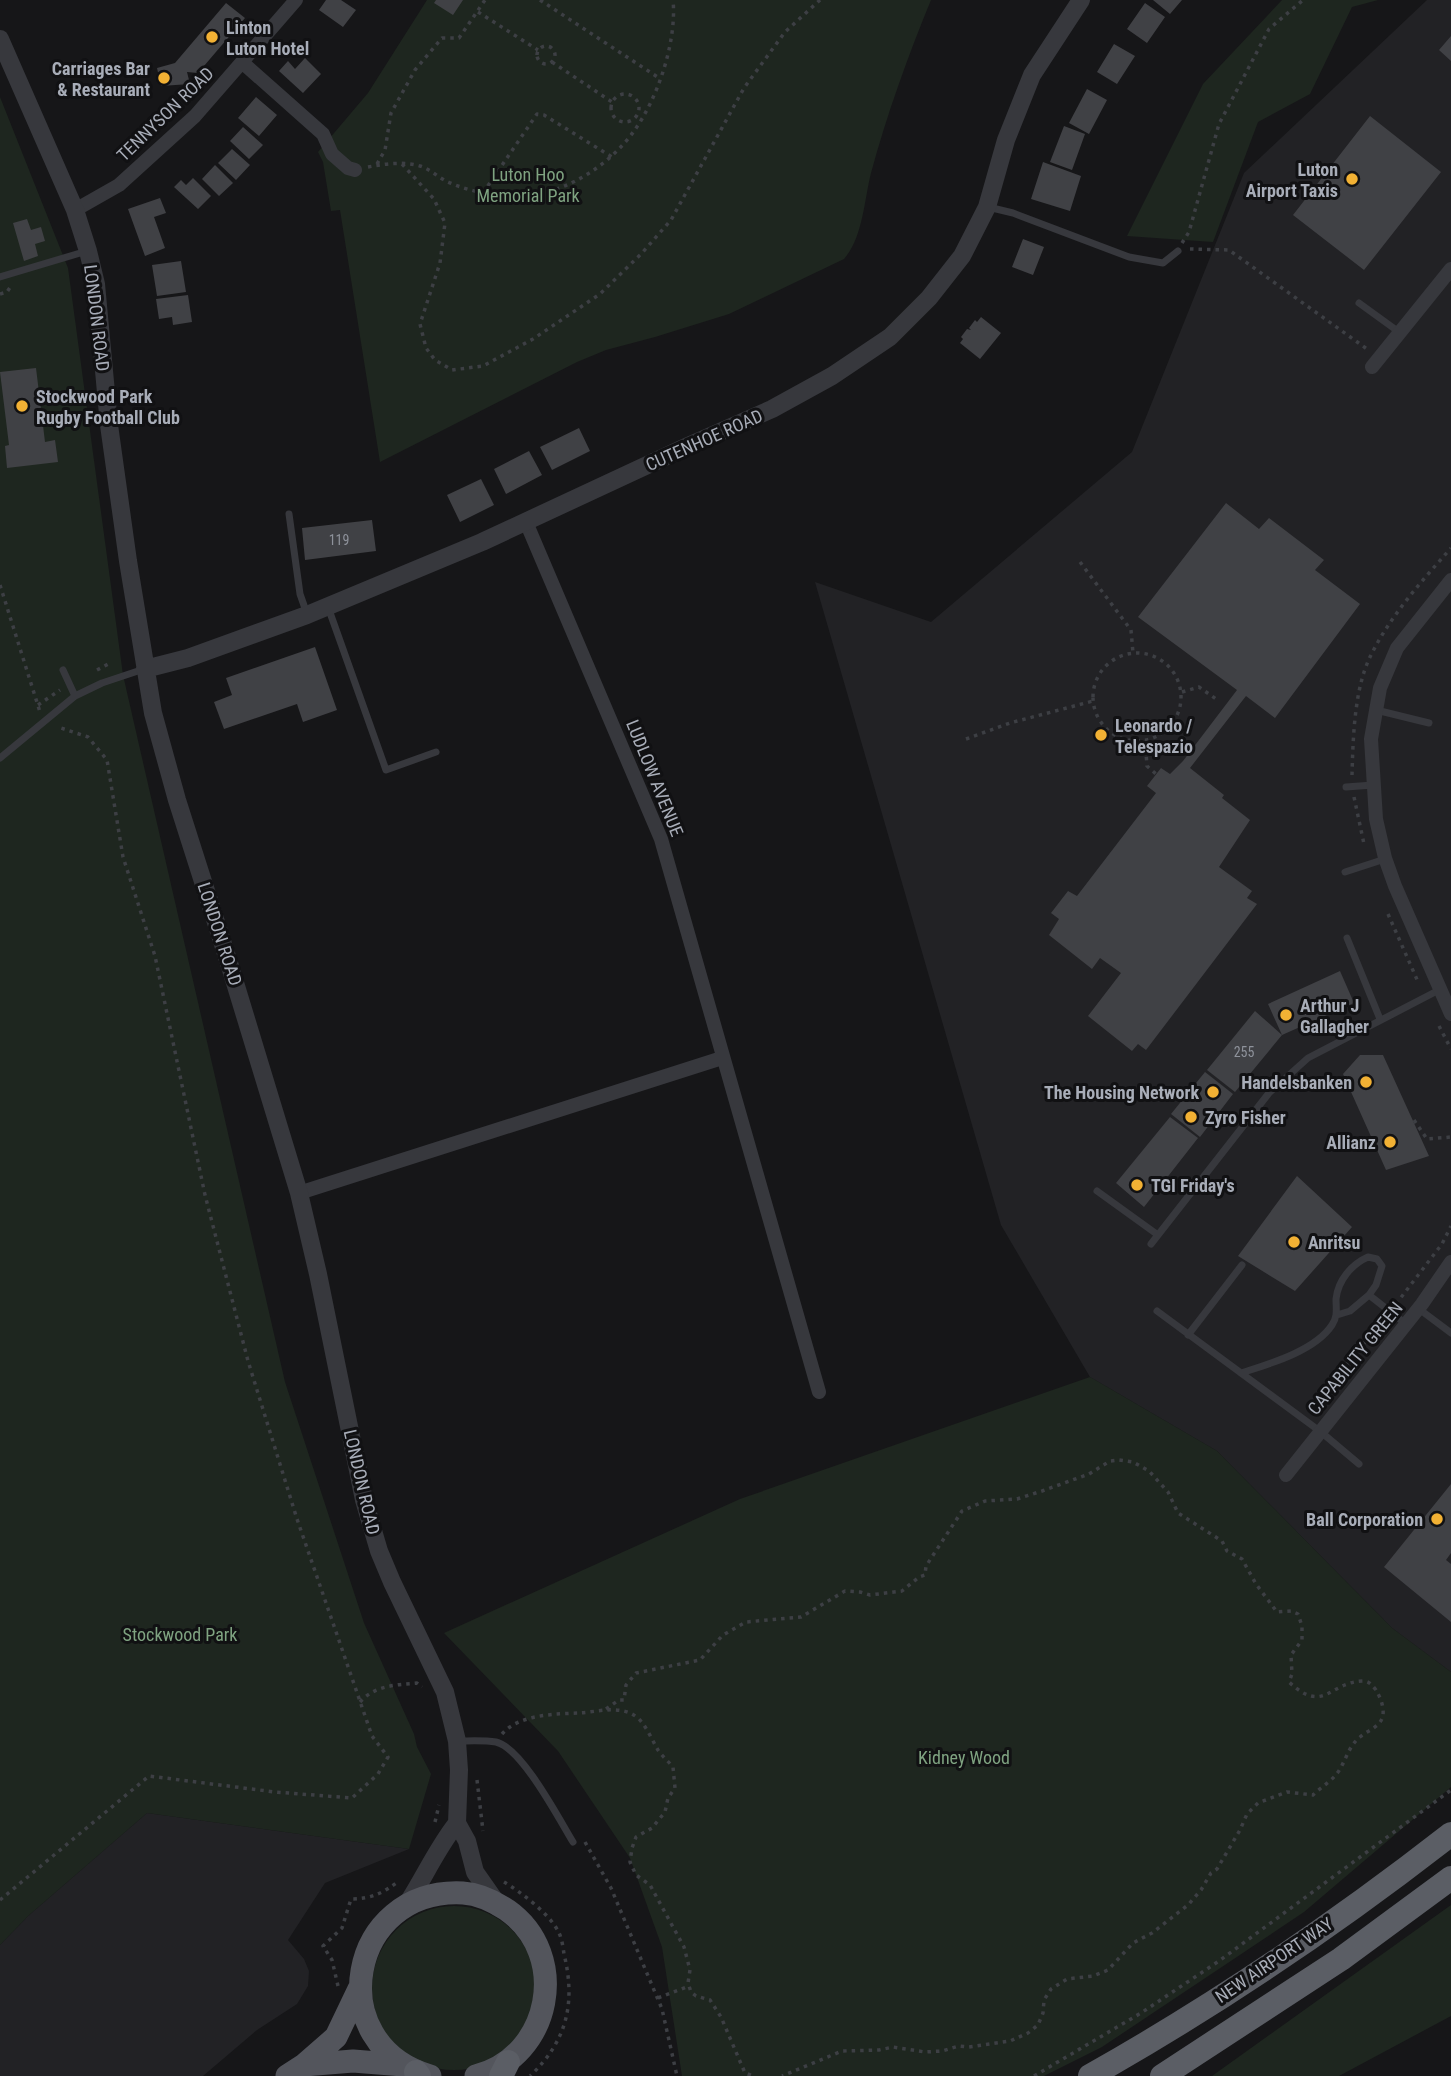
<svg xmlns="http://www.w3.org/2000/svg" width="1451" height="2076" font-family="'Roboto Condensed',sans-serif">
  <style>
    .built { fill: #222225 }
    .green { fill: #1e261f }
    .building { fill: #404145 }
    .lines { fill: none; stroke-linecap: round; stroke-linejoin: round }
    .path { stroke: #3d3f44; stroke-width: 3.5; stroke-dasharray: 3.5 5; stroke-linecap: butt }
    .service { stroke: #37383d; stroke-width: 7 }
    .minor { stroke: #37383d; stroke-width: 14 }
    .tertiary { stroke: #37383d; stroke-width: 18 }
    .primary { stroke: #53555c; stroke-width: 23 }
    .trunk { stroke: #5b5e65; stroke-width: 24 }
    .poi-dot { fill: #f2b134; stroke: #111113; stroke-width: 2.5 }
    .labels { text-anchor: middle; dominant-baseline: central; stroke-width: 6; stroke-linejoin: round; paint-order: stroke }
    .number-label { font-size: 14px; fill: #8e929b }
    .poi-label { font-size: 18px; font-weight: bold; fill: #a8adb8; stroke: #111113; text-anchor: start }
    .street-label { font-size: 18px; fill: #a8adb8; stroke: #111113 }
    .park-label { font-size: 18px; fill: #7fa381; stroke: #111113 }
  </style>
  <rect width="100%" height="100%" fill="#161618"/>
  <path class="built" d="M1427,0H1451V1672L1392,1628L1217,1451L1090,1377L1001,1225L815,582L931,622L1132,452L1244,173Z
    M147,1813L409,1849L325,1883L288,1940L304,1959L309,1971L308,1986L297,2004L257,2030L203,2076H0V1945L28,1916Z"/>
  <path class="green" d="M427,0H931C908,56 887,114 871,173C864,201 863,237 844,259L729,314L655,337L606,350L577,362L380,462L340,210L331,211L323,162L318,152L368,93Z
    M1282,0H1378L1352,7L1310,94L1258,122L1213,242L1127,236L1203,84Z
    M0,97L68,268L123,675L285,1382L364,1623L414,1734L417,1747L431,1774L409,1849L147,1813L28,1916L0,1945Z
    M1090,1377L1217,1451L1392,1628L1451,1672V1787L1304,1912L1102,2047L1044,2076H682L662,1947L630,1858L558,1751L444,1633L740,1499Z
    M1451,1905V2016L1339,2076H1212Z
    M372 1988a82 82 0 1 1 164 0a82 82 0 1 1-164 0Z"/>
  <path class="building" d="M326,0H341L356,10L343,27L319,10Z
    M436,0H463L453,15L434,3Z
    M1153,0H1182L1170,14Z
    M226,3L245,18L198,73L187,72L190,84L161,86L157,68L175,63Z
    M1145,3L1165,17L1147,43L1127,29Z
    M1451,36V61L1439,50Z
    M1114,44L1135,56L1117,84L1097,72Z
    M305,58L321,74L303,93L279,71L288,61L295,69Z
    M1087,89L1107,100L1089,134L1069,123Z
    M256,97L277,115L259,136L238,118Z
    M1370,116L1441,172L1364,270L1293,215Z
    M1064,126L1085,134L1072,170L1050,162Z
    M243,127L263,145L249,159L230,141Z
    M232,149L250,165L236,180L218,163Z
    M1043,162L1081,176L1070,211L1031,199Z
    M215,165L233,183L219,196L202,179Z
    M193,178L211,196L198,209L174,187L181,180L186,185Z
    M160,198L166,213L154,217L165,248L145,256L128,209Z
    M27,219L31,230L41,227L45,241L35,244L38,256L24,261L13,223Z
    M1023,239L1044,247L1033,275L1012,267Z
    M181,261L186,292L157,296L152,265Z
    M188,295L192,322L173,325L172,317L159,319L156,299Z
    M981,317L1001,333L980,359L960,343L963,339L961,337L967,329L971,330L969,328L975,320L977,322Z
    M36,368L45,442L55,440L58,462L7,468L5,446L9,445L0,372Z
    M579,428L590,451L552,470L540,447Z
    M529,451L542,475L506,494L494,469Z
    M481,479L494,505L460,522L447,495Z
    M1226,503L1259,529L1269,518L1324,560L1315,570L1360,604L1275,718L1246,696L1190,768L1224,795L1222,798L1250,820L1219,867L1252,891L1247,898L1257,904L1146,1050L1138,1044L1132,1051L1088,1016L1121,973L1100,958L1092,969L1049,935L1059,919L1051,913L1068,891L1077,896L1156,793L1147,786L1161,768L1170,774L1183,761L1237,690L1138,617Z
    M372,520L376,551L305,560L302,528Z
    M315,647L337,710L303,722L297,704L224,729L214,702L232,695L226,678Z
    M1340,971L1354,1003L1282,1035L1268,1004Z
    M1255,1011L1282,1035L1235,1092L1207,1070Z
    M1360,1055H1383L1429,1156L1386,1170L1343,1074Z
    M1205,1072L1233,1094L1200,1137L1171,1114Z
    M1170,1117L1198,1138L1144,1207L1116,1183Z
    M1297,1176L1352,1227L1295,1291L1238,1256Z
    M1451,1484V1553L1446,1560L1451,1564V1622L1384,1567Z"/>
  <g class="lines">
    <path class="path" d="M540,0L659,78
      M478,12L538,50
      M537 55a9 9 0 1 1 18 0a9 9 0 1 1-18 0Z
      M552,62L612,102
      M611 108a14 14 0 1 1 28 0a14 14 0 1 1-28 0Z
      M377,164L385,150L391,113L415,70L442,38H459L485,0
      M402,164L434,199L445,223L440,263L420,324L426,348L435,360L452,370L483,366L533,339L600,294L642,253L671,220L744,88L785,32L820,0
      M368,167C385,164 403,161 420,166C430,169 439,178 448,182C468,191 490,195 511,196C557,199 608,168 634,131C658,98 677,41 673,0
      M483,193L537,114L544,115L612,157
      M1182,243L1189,232L1219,124L1269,29L1303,0
      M1190,249L1229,250L1367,349
      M0,294L7,292L11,286
      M1080,562L1131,630L1133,653
      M0,585L40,712
      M1093 697a44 44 0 1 1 88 0a44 44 0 1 1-88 0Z
      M97,670L112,662
      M1182,692L1199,687L1219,701
      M38,705L60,690
      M966,739L1010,723L1093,701
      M1145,740L1147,766L1156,774
      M1352,775C1353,740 1354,690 1370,657C1390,616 1421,582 1451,548
      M1354,797L1364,844
      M1388,914L1419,984
      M1439,1026L1451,1049
      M1414,1120L1427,1139L1451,1137
      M1396,1304L1442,1244L1451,1226
      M1310,1410L1382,1321
      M360,1702C375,1685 396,1685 417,1683L422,1687
      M606,1709L619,1700H624L626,1685L636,1673L700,1660L723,1635L746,1622L801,1617L845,1591L860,1592L870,1595L902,1591L919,1577L925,1575L926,1566L962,1511L985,1501L1017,1499L1042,1491L1089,1474L1110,1461L1119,1460L1133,1462L1149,1471L1168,1492L1178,1513L1222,1541L1227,1551L1242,1559L1256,1584L1277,1612L1291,1611L1298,1614L1302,1626V1640L1291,1655L1292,1674L1289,1682C1324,1715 1329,1682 1363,1681C1369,1681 1372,1685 1376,1690C1380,1697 1384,1706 1383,1715C1381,1727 1368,1730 1360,1737C1349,1746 1347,1757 1340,1769C1334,1780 1322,1786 1313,1795L1287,1792L1258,1803L1247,1814L1240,1830L1217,1869L1211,1873L1201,1890L1188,1905L1152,1933L1133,1943L1108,1970L1093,1976L1067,1979L1051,1989L1044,2000L1043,2013L1038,2025L1028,2033L1010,2041L969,2047L959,2046L942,2051L925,2052L893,2047L879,2050L842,2051L782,2076
      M502,1734C519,1714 556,1714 579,1713C598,1712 621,1704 638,1718C647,1727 652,1740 658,1750C662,1756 668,1761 673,1767L675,1788L668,1798L665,1812L652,1828L636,1837L632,1848L630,1862L636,1875L650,1885L684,1947L690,1970L688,1983L691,1992L696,1996L710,2000L721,2017L745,2073L753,2076
      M477,1780L483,1831
      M435,1822L439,1805
      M585,1842L611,1888L662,2009L677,2076
      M504,1882C521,1892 551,1915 559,1933C562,1939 563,1947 564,1954C576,2003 567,2041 530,2076
      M0,1900L149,1776L275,1792L352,1798L378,1774L388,1757L372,1736L297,1519L248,1361L205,1195L155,956L123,857L107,760L88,737L58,727
      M338,1986L332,1960L323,1946L342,1928L351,1899C371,1899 383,1893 399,1881
      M658,1998L689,1986
      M1034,2076L1141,2013L1219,1961L1451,1790"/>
    <path class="service" d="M988,207L1013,213L1129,257L1163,263L1178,251
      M0,277L87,251
      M1359,303L1399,332
      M289,514L300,594L307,614
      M328,607L386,770L436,752
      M63,670L75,696
      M1376,710L1429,723
      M0,758L75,696L102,683L144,669
      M1346,787L1373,785
      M1345,872L1385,859
      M1347,938L1380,1019
      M1097,1191L1158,1235
      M1151,1244L1269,1093L1308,1058L1439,990
      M1419,1309L1451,1333
      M1157,1311L1321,1432L1359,1464
      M1337,1315L1350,1311L1369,1295
      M1188,1335L1242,1265
      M1241,1373C1269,1364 1315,1351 1332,1325C1338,1316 1336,1309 1336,1299C1338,1280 1352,1264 1368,1257L1377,1259L1382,1266L1376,1285L1369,1295L1406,1324
      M457,1741C469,1741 484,1740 496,1742C522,1748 559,1819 573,1842"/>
    <path class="minor" d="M243,63L323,134L332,154L348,168L355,170
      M75,210L119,185L195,116L296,0
      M1372,367L1451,269
      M526,522L661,839L819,1392
      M1451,580L1397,648L1380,688L1371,739L1376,819L1385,858L1395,886L1451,1014
      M299,1193L722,1058
      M1286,1475L1422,1304L1451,1262"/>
    <path class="tertiary" d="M0,39L75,210L88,251L96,284L109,425L128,561L153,713L177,800L229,963L299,1193L318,1274L364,1500L379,1551L392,1582L445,1692L457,1741L459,1770L457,1823L467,1841L475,1872L496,1902
      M145,669L188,658L307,615L482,542L686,447L772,409L832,376L890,337L929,298L962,256L987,207L1006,140L1032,75L1081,0
      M407,1904C424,1878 437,1848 457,1823"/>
    <path class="primary" d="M304,2065L353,2061L403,2065
      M287,2076L304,2065L336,2037L359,1989
      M430,2076C320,2044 348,1887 463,1893C479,1894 495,1902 507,1910C571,1955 551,2057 476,2076"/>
    <path class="trunk" d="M416,2072L419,2076
      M501,2076L508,2062
      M1090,2076C1216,2005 1337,1923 1451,1834
      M1162,2076L1341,1959L1451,1878"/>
  </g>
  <g class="poi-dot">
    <circle cx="212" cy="37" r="7"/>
    <circle cx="164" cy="78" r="7"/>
    <circle cx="1352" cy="179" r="7"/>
    <circle cx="22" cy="406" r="7"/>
    <circle cx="1101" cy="735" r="7"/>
    <circle cx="1286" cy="1015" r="7"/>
    <circle cx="1366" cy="1082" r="7"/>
    <circle cx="1213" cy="1092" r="7"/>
    <circle cx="1191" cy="1117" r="7"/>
    <circle cx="1390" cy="1142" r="7"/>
    <circle cx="1137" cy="1185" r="7"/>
    <circle cx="1294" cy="1242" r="7"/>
    <circle cx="1437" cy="1519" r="7"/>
  </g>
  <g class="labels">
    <g class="number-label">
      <text x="339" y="540">119</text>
      <text x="1244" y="1052">255</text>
    </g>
    <g class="poi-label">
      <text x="226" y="27">Linton<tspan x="226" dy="21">Luton Hotel</tspan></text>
      <text x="150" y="68" text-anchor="end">Carriages Bar<tspan x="150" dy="21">&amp; Restaurant</tspan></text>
      <text x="1338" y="169" text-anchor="end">Luton<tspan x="1338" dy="21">Airport Taxis</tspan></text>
      <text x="36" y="396">Stockwood Park<tspan x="36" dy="21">Rugby Football Club</tspan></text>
      <text x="1115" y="725">Leonardo /<tspan x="1115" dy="21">Telespazio</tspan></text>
      <text x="1300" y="1005">Arthur J<tspan x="1300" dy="21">Gallagher</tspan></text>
      <text x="1352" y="1082" text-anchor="end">Handelsbanken</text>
      <text x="1199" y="1092" text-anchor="end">The Housing Network</text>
      <text x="1205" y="1117">Zyro Fisher</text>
      <text x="1376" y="1142" text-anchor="end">Allianz</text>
      <text x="1151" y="1185">TGI Friday's</text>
      <text x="1308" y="1242">Anritsu</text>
      <text x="1423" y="1519" text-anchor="end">Ball Corporation</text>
    </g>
    <g class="street-label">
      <text transform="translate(165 114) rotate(-44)">TENNYSON ROAD</text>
      <text transform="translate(97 318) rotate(83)">LONDON ROAD</text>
      <text transform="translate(704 440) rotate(-24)">CUTENHOE ROAD</text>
      <text transform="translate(655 778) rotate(68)">LUDLOW AVENUE</text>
      <text transform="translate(220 934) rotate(72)">LONDON ROAD</text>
      <text transform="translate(1355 1358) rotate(-51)">CAPABILITY GREEN</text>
      <text transform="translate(362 1482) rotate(77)">LONDON ROAD</text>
      <text transform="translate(1274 1960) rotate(-34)">NEW AIRPORT WAY</text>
    </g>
    <g class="park-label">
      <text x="528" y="174">Luton Hoo<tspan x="528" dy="21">Memorial Park</tspan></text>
      <text x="180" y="1634">Stockwood Park</text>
      <text x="964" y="1757">Kidney Wood</text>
    </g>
  </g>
</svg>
